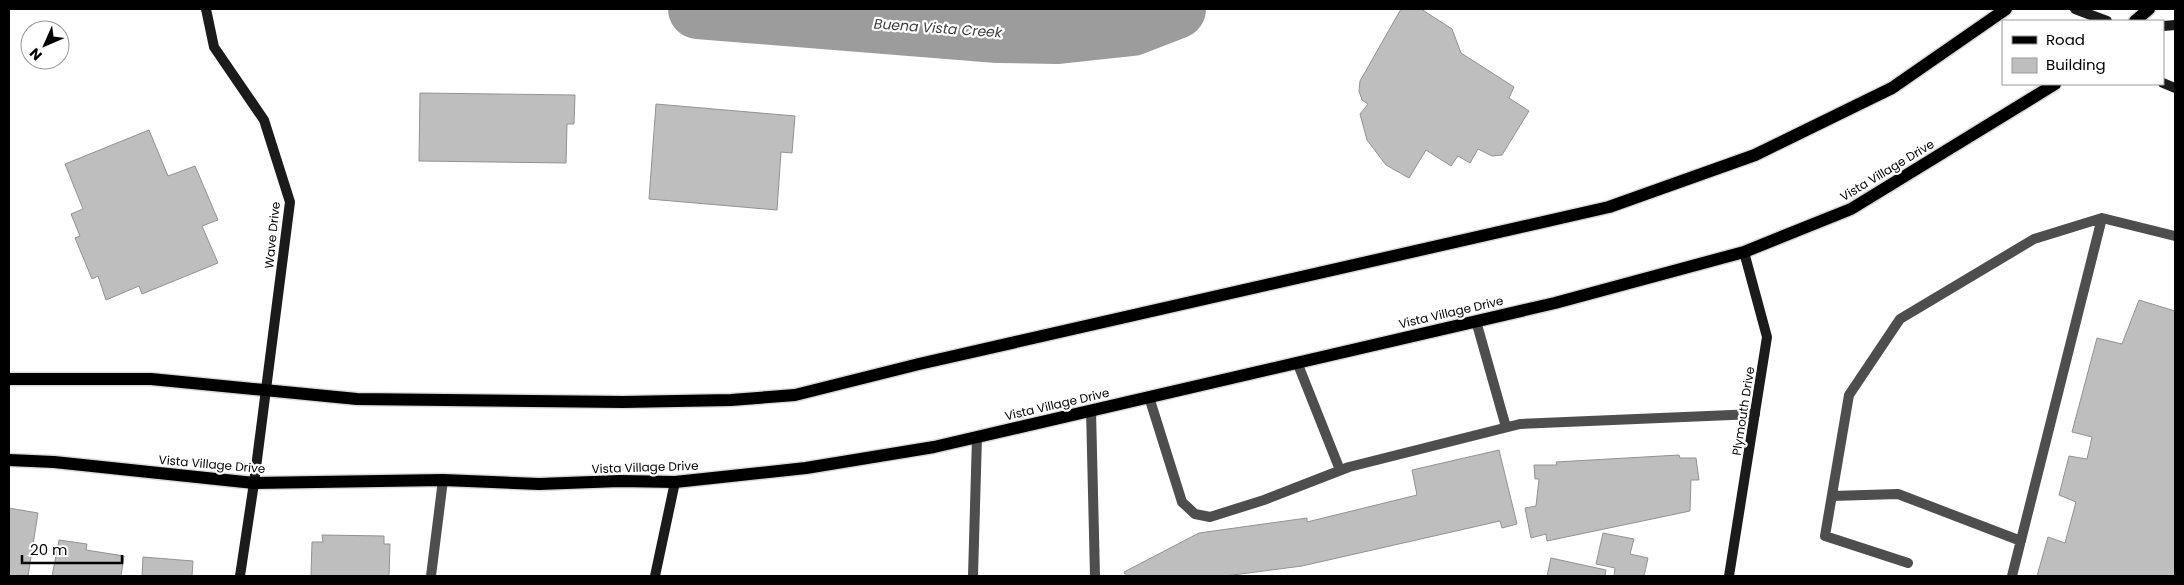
<svg xmlns="http://www.w3.org/2000/svg" width="2184" height="585" font-family="Poppins,sans-serif">
  <style>
    .lines { fill: none; stroke-linecap: round; stroke-linejoin: round }
    .river { stroke: #9c9c9c; stroke-width: 60 }
    .building { fill: #bebebe; stroke: #929292 }
    .primary-casing { stroke: #dbdbdb; stroke-width: 15 }
    .lane { stroke: #4e4e4e; stroke-width: 10 }
    .secondary { stroke: #1b1b1b; stroke-width: 10 }
    .primary { stroke: #000; stroke-width: 12 }
    .labels { text-anchor: middle; dominant-baseline: central; stroke-width: 4.5; stroke-linejoin: round; paint-order: stroke }
    .street-label { font-size: 12px; fill: #000; stroke: #fff }
    .water-label { font-size: 14px; font-style: italic; fill: #3d3d3d; stroke: #fff }
  </style>
  <rect width="100%" height="100%" fill="#fff"/>
  <g class="lines">
    <path class="river" d="M698,9L998,33L1058,34L1132,26L1176,9"/>
  </g>
  <path class="building" d="M1401,9H1421L1452,29L1461,53L1514,87L1509,98L1529,111L1502,155L1492,156L1478,149L1470,163L1458,156L1451,166L1426,150L1409,178L1386,165L1367,140L1360,114L1368,104L1362,100L1359,91L1360,81Z
    M420,93L575,95L574,124H567L566,163L419,161Z
    M656,104L795,116L792,153L781,152L777,210L649,199Z
    M149,130L168,176L195,166L218,220L202,226L218,263L142,294L139,286L106,300L98,276L92,279L75,238L80,236L71,214L83,209L65,164Z
    M2139,300L2175,311V576H2037L2048,537L2065,543L2076,502L2059,495L2069,456L2087,459L2092,437L2072,432L2097,338L2122,344Z
    M1499,450L1517,524L1502,528L1500,521L1302,566L1225,576H1126L1124,572L1199,533L1307,518V522L1417,495L1412,470Z
    M1679,455L1680,458H1696L1699,480H1691L1690,511L1547,541L1546,534L1531,538L1525,508L1536,506L1539,479H1535L1534,465H1557L1556,462Z
    M9,508L38,513L28,576H9Z
    M1603,533L1634,539L1630,554L1648,558L1644,576H1614L1615,568L1596,564Z
    M322,535L384,536V544H390L389,576H311L312,542H323Z
    M59,540L87,544L86,550L124,556L121,576H52Z
    M143,557L193,561L192,576H142Z
    M1551,558L1606,570L1605,576H1547Z"/>
  <g class="lines">
    <defs>
      <path id="primary" d="M2135,21L2149,9
        M9,379H151L357,399L623,402L731,400L795,395L919,364L1609,207L1755,155L1892,88L2006,9
        M9,460L54,462L254,483L443,480L539,484L620,481L675,482L806,468L934,447L1555,303L1744,252L1851,209L2055,84"/>
    </defs>
    <use href="#primary" class="primary-casing"/>
    <path class="lane" d="M1476,321L1506,427
      M1297,362L1340,470
      M1149,397L1182,502L1195,514L1210,517L1264,500L1349,467L1520,424L1755,414
      M1091,410L1095,576
      M1832,496L1898,494L2021,541
      M1908,563L1825,536L1849,395L1900,319L2034,239L2102,218L2175,236
      M431,576L443,480
      M973,576L977,437
      M2012,576L2102,218"/>
    <path class="secondary" d="M206,9L214,47L264,120L290,202L254,483L240,576
      M2075,9L2107,21
      M2163,26L2175,25
      M2163,83L2175,88
      M655,576L675,482
      M1729,576L1767,337L1744,252"/>
    <use href="#primary" class="primary"/>
  </g>
  <g class="labels">
    <g class="street-label">
      <text transform="translate(1887 170) rotate(-31)">Vista Village Drive</text>
      <text transform="translate(272 235) rotate(-84)">Wave Drive</text>
      <text transform="translate(1451 312) rotate(-13)">Vista Village Drive</text>
      <text transform="translate(1057 404) rotate(-13)">Vista Village Drive</text>
      <text transform="translate(1743 411) rotate(-81)">Plymouth Drive</text>
      <text transform="translate(212 464) rotate(5)">Vista Village Drive</text>
      <text transform="translate(645 467) rotate(-2)">Vista Village Drive</text>
    </g>
    <g class="water-label">
      <text transform="translate(938 28) rotate(4)">Buena Vista Creek</text>
    </g>
  </g>
  <rect width="2184" height="585" fill="none" stroke="#000000" stroke-width="20"/>
  <rect x="2002" y="20" width="162" height="65" fill="#ffffff" stroke="#999999"/>
  <rect x="2012" y="36" width="25" height="8" fill="#000000" stroke="#999999"/>
  <text x="2046" y="45" font-size="15" fill="#000000">Road</text>
  <rect x="2012" y="58" width="25" height="15" fill="#bebebe" stroke="#999999"/>
  <text x="2046" y="70" font-size="15" fill="#000000">Building</text>
  <g transform="translate(45 45) rotate(225)"><circle r="24" fill="#ffffff" stroke="#999999"/>
  <path d="M0-4L9 19L0 12L-9 19Z" fill="#000000"/>
  <text y="-8" font-size="14" font-weight="bold" text-anchor="middle" fill="#000000">N</text>
  </g>
  <path d="M22 555v8h100v-8" fill="none" stroke="#000000" stroke-width="2.5"/>
  <text x="30" y="555" font-size="15" fill="#000000" stroke="#ffffff" stroke-width="4" paint-order="stroke">20 m</text>
</svg>
